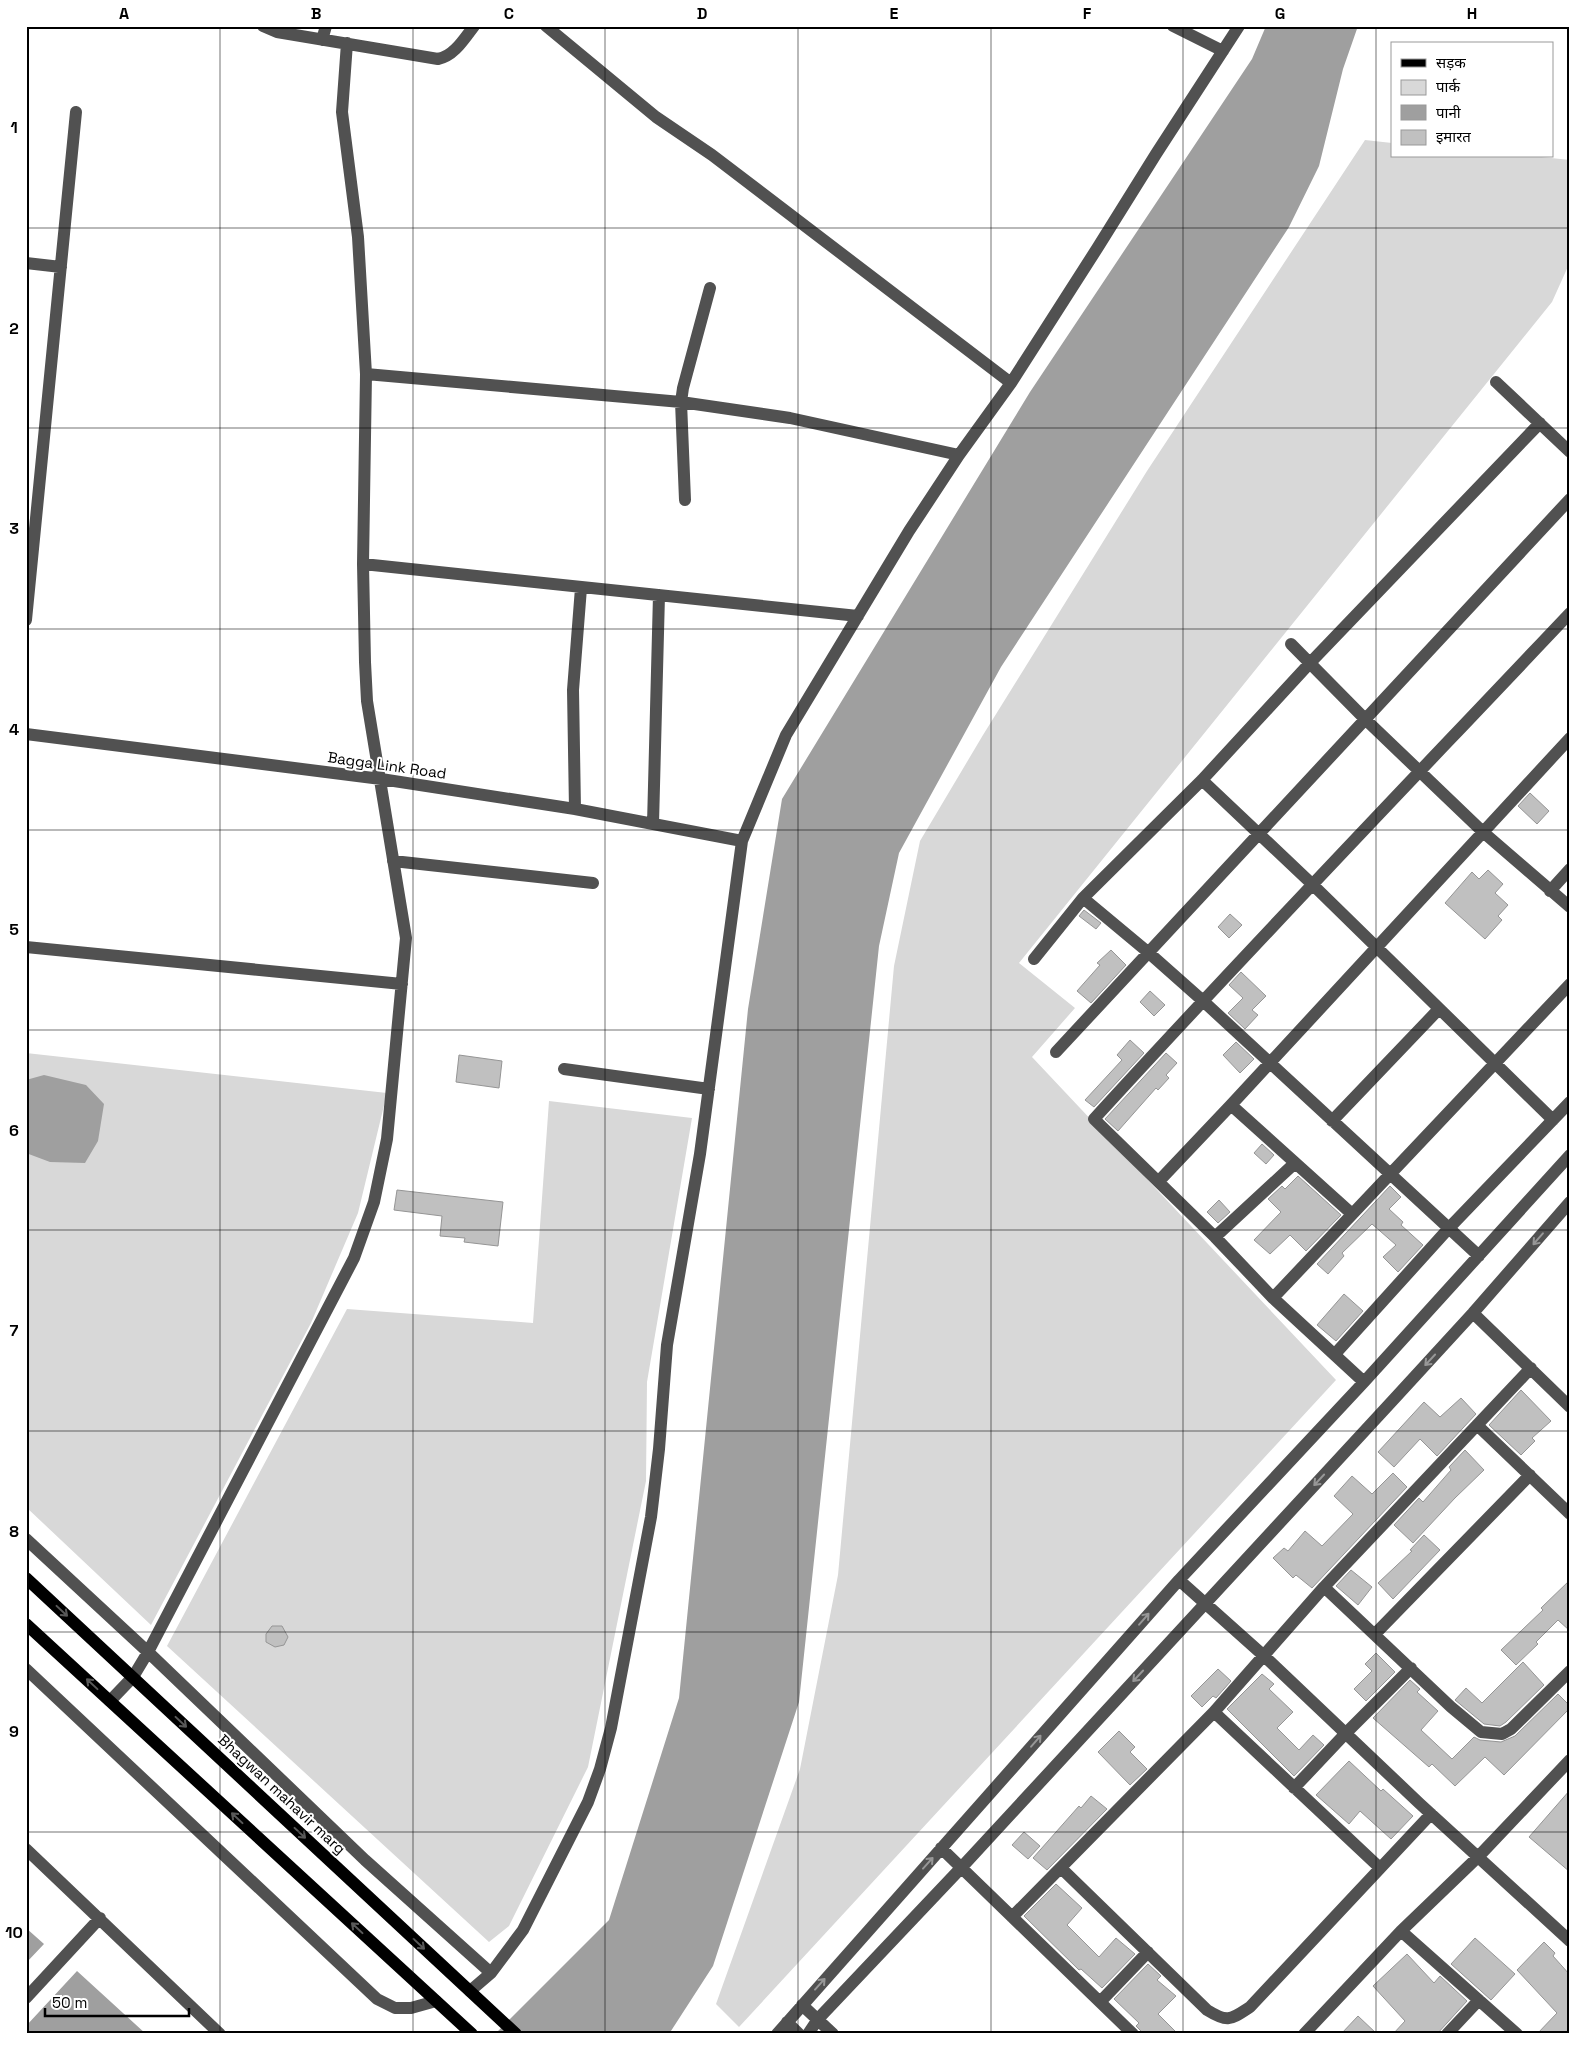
<svg xmlns="http://www.w3.org/2000/svg" width="1596" height="2060" font-family="'Space Grotesk','Noto Sans Devanagari',sans-serif">
  <style>
    .green { fill: #d8d8d8 }
    .water { fill: #9f9f9f }
    .building { fill: #c0c0c0; stroke: #959595 }
    .lines { fill: none; stroke-linecap: round; stroke-linejoin: round }
    .minor { stroke: #515151; stroke-width: 12 }
    .major { stroke: #000; stroke-width: 12 }
    .oneway { stroke: #979797 }
    .oneway2 { stroke: #595959 }
    .grid { fill: none; stroke: #000; stroke-width: 1; stroke-opacity: 0.55 }
    .labels { text-anchor: middle; dominant-baseline: central; stroke-width: 4; stroke-linejoin: round; paint-order: stroke }
    .street-label { font-size: 15px; fill: #000; stroke: #fff }
    .neatline { fill: none; stroke: #000; stroke-width: 2 }
    .grid-label { font-size: 16px; text-anchor: middle; font-weight: bold; fill: #000 }
  </style>
  <rect width="100%" height="100%" fill="#fff"/>
  <path class="green" d="M1365,140L1392,143V156H1532L1570,160V262L1552,302L1019,963L1075,1008L1032,1057L1336,1380L739,2027L716,2004L800,1769L838,1575L894,966L920,841L983,735L1147,471Z
    M26,1053L387,1093L358,1213L311,1323L151,1625L26,1507Z
    M549,1101L692,1118L647,1382L646,1481L588,1767L509,1926L489,1942L167,1646L347,1309L533,1323Z"/>
  <path class="water" d="M1266,26H1358L1343,69L1319,166L1289,227L1001,667L899,853L879,946L799,1702L713,1966L669,2034H495L609,1920L679,1698L748,1009L782,799L1030,392L1252,59Z
    M44,1075L86,1085L104,1104L98,1141L85,1163L50,1162L26,1153V1080Z
    M26,1928L44,1944L26,1963Z
    M77,1971L146,2034H26V2026Z"/>
  <path class="building" d="M1530,793L1549,811L1537,824L1518,806Z
    M1488,870L1503,884L1495,893L1508,905L1498,916L1502,920L1485,939L1445,903L1472,872L1479,879Z
    M1084,910L1101,923L1096,929L1079,916Z
    M1230,914L1242,925L1229,938L1218,927Z
    M1111,950L1126,965L1091,1003L1077,991L1100,965L1097,963Z
    M1241,972L1266,996L1252,1010L1258,1015L1245,1029L1228,1013L1243,998L1229,985Z
    M1150,991L1165,1005L1154,1016L1140,1002Z
    M1130,1040L1144,1053L1094,1107L1085,1100L1122,1060L1117,1055Z
    M1236,1042L1254,1059L1240,1073L1223,1055Z
    M1166,1053L1177,1063L1166,1075L1169,1078L1158,1090L1156,1088L1118,1131L1105,1119Z
    M459,1055L502,1061L499,1088L456,1082Z
    M1262,1144L1274,1155L1266,1164L1254,1153Z
    M1298,1176L1341,1215L1306,1251L1290,1235L1270,1254L1254,1240L1281,1212L1268,1199L1282,1186L1285,1189Z
    M1390,1186L1401,1197L1389,1209L1403,1222L1401,1225L1423,1245L1398,1272L1383,1257L1396,1245L1372,1224L1342,1253L1344,1256L1328,1274L1317,1264Z
    M397,1190L503,1202L498,1246L464,1242L465,1238L440,1236L442,1216L394,1210Z
    M1219,1200L1230,1212L1218,1223L1207,1212Z
    M1344,1294L1363,1311L1336,1341L1317,1325Z
    M1521,1390L1551,1421L1532,1438L1535,1441L1521,1455L1489,1425Z
    M1461,1398L1476,1414L1437,1456L1420,1439L1394,1467L1378,1452L1424,1402L1440,1417Z
    M1465,1450L1484,1470L1455,1498L1413,1543L1394,1525L1419,1498L1423,1502L1451,1470L1449,1467Z
    M1393,1473L1407,1487L1312,1588L1296,1575L1293,1578L1273,1558L1284,1548L1288,1551L1305,1531L1322,1546L1353,1514L1334,1496L1352,1476L1372,1494Z
    M1424,1535L1440,1550L1393,1599L1378,1583L1412,1551L1410,1550Z
    M1351,1570L1372,1587L1358,1605L1336,1586Z
    M1570,1580V1631L1558,1620L1536,1642L1538,1644L1516,1665L1501,1650L1543,1610L1541,1608Z
    M272,1626H282L288,1637L284,1645L275,1647L266,1642V1634Z
    M1376,1653L1395,1672L1366,1701L1354,1689L1372,1671L1365,1664Z
    M1523,1662L1544,1685L1506,1722L1500,1726L1484,1724L1455,1700L1466,1688L1482,1703Z
    M1218,1669L1231,1681L1216,1698L1213,1696L1202,1707L1191,1696Z
    M1262,1674L1274,1684L1269,1689L1293,1712L1277,1728L1299,1750L1313,1735L1324,1745L1294,1776L1227,1709Z
    M1410,1680L1420,1689L1417,1692L1438,1711L1421,1730L1452,1759L1474,1737L1480,1740L1501,1742L1515,1736L1558,1694L1570,1706V1708L1504,1775L1485,1757L1455,1786L1432,1764L1429,1767L1373,1718Z
    M1119,1731L1135,1747L1130,1752L1147,1769L1130,1785L1098,1752Z
    M1349,1761L1381,1791L1383,1789L1413,1816L1391,1839L1360,1811L1349,1824L1316,1795Z
    M1570,1790V1872L1529,1837Z
    M1091,1796L1107,1809L1047,1870L1033,1858L1079,1806L1081,1808Z
    M1024,1832L1040,1846L1028,1859L1012,1845Z
    M1056,1884L1082,1908L1067,1925L1099,1957L1116,1938L1135,1954L1102,1988L1081,1969L1079,1970L1024,1916Z
    M1475,1938L1515,1974L1491,2000L1451,1964Z
    M1544,1942L1555,1953L1553,1956L1570,1975V2034H1537L1557,2013L1517,1970Z
    M1407,1954L1434,1983L1440,1976L1467,2001L1437,2034H1393L1405,2021L1373,1986Z
    M1148,1964L1161,1976L1157,1980L1176,1996L1158,2014L1178,2034H1144L1136,2026L1139,2023L1114,1999Z
    M1358,2016L1377,2034H1341Z"/>
  <g class="lines">
    <path class="minor" d="M263,26L277,32L438,59C454,56 464,39 474,26
      M546,26L656,117L712,155L1011,383
      M1173,26L1223,51
      M322,40L326,26
      M26,263L61,267
      M366,374L681,402L790,418L959,455
      M1496,382L1570,452
      M685,500L681,402L683,388L710,288
      M363,564L858,616
      M26,620L76,112
      M1291,644L1365,719L1483,832L1570,907
      M26,734L381,779L575,809L742,841
      M1202,780L1313,885L1553,1120
      M575,809L573,690L581,588
      M653,824L659,595
      M393,861L593,883
      M1550,891L1570,869
      M1083,898L1149,953L1202,1000L1479,1256
      M26,947L402,984
      M1034,959L1083,898L1202,780L1309,664L1540,423
      M1056,1052L1570,499
      M564,1069L709,1089
      M1231,1105L1352,1214
      M1332,1121L1439,1009
      M1159,1181L1231,1105L1570,738
      M1215,1237L1295,1163
      M1273,1298L1570,984
      M1473,1313L1570,1407
      M1335,1354L1449,1228L1570,1102
      M1364,1382L1273,1298L1215,1237L1094,1119C1250,948 1411,781 1570,613
      M1477,1425L1570,1514
      M26,1539L148,1652L365,1860L491,1973
      M1179,1580L1263,1655L1419,1803L1570,1941
      M1324,1587L1451,1707L1481,1732L1502,1734L1511,1729L1570,1671
      M1375,1634L1530,1475
      M26,1669L377,1999L395,2008H411L436,2001
      M110,1701L133,1677L148,1652L354,1258L374,1202L387,1139L406,938L367,701L365,662L363,564L366,374L358,237L342,112L347,43
      M1214,1712L1380,1868
      M1294,1788L1346,1733L1411,1668
      M941,1848L1133,2034
      M26,1849L220,2034
      M1061,1868L1207,2010C1228,2023 1230,2020 1250,2007L1431,1814
      M1012,1917L1214,1712L1324,1587L1531,1368
      M1401,1931L1517,2034
      M470,1991L491,1973L523,1930L588,1802L600,1769L611,1728L651,1517L659,1449L667,1345L700,1154L742,841L786,735L909,531L959,455L1011,383L1098,247L1156,154L1239,26
      M26,1998L100,1918
      M1100,2002L1148,1952
      M802,2005L833,2034
      M787,2022L799,2034
      M777,2034L1179,1580L1364,1382L1570,1155
      M808,2034L818,2019L961,1868L1395,1398L1473,1313L1570,1202
      M1304,2034L1401,1931L1478,1857L1570,1760
      M1447,2034L1479,2000"/>
    <path class="major" d="M26,1578L516,2034
      M26,1624L472,2034"/>
  </g>
  <defs><path id="oneway-shaft" d="M-6 0H5M1.5-3L5.5 0L1.5 3" fill="none" stroke-width="1.6" stroke-linecap="round" stroke-linejoin="round" transform="scale(1.25)"/></defs>
  <g class="oneway">
    <use href="#oneway-shaft" transform="translate(1538 1239) rotate(131)"/>
    <use href="#oneway-shaft" transform="translate(1430 1360) rotate(133)"/>
    <use href="#oneway-shaft" transform="translate(1319 1480) rotate(133)"/>
    <use href="#oneway-shaft" transform="translate(1144 1619) rotate(-49)"/>
    <use href="#oneway-shaft" transform="translate(1138 1676) rotate(133)"/>
    <use href="#oneway-shaft" transform="translate(1036 1741) rotate(-49)"/>
    <use href="#oneway-shaft" transform="translate(928 1863) rotate(-48)"/>
    <use href="#oneway-shaft" transform="translate(820 1984) rotate(-48)"/>
  </g>
  <g class="oneway2">
    <use href="#oneway-shaft" transform="translate(62 1611) rotate(43)"/>
    <use href="#oneway-shaft" transform="translate(92 1684) rotate(-137)"/>
    <use href="#oneway-shaft" transform="translate(181 1722) rotate(43)"/>
    <use href="#oneway-shaft" transform="translate(237 1818) rotate(-137)"/>
    <use href="#oneway-shaft" transform="translate(300 1833) rotate(43)"/>
    <use href="#oneway-shaft" transform="translate(357 1928) rotate(-137)"/>
    <use href="#oneway-shaft" transform="translate(419 1944) rotate(43)"/>
  </g>
  <path class="grid" d="M220,26V2034M413,26V2034M605,26V2034M798,26V2034M991,26V2034M1183,26V2034M1376,26V2034M26,228H1570M26,428H1570M26,629H1570M26,830H1570M26,1030H1570M26,1230H1570M26,1431H1570M26,1632H1570M26,1832H1570"/>
  <g class="labels">
    <g class="street-label">
      <text transform="translate(387 765) rotate(8)">Bagga Link Road</text>
      <text transform="translate(282 1794) rotate(43)">Bhagwan mahavir marg</text>
    </g>
  </g>
  <rect width="1596" height="2060" fill="none" stroke="#ffffff" stroke-width="55"/>
  <rect x="1391" y="42" width="162" height="115" fill="#ffffff" stroke="#999999"/>
  <rect x="1401" y="59" width="25" height="8" fill="#000000" stroke="#999999"/>
  <text x="1436" y="68" font-size="15" fill="#000000">सड़क</text>
  <rect x="1401" y="80" width="25" height="15" fill="#d8d8d8" stroke="#999999"/>
  <text x="1436" y="92" font-size="15" fill="#000000">पार्क</text>
  <rect x="1401" y="105" width="25" height="15" fill="#9f9f9f" stroke="#999999"/>
  <text x="1436" y="118" font-size="15" fill="#000000">पानी</text>
  <rect x="1401" y="130" width="25" height="15" fill="#c0c0c0" stroke="#999999"/>
  <text x="1436" y="142" font-size="15" fill="#000000">इमारत</text>
  <path d="M45 2008v8h144v-8" fill="none" stroke="#000000" stroke-width="2.5"/>
  <text x="52" y="2008" font-size="15" fill="#000000" stroke="#ffffff" stroke-width="4" paint-order="stroke">50 m</text>
  <rect x="28" y="28" width="1540" height="2004" class="neatline"/>
  <g class="grid-label">
    <text x="124" y="19">A</text>
    <text x="316" y="19">B</text>
    <text x="509" y="19">C</text>
    <text x="702" y="19">D</text>
    <text x="894" y="19">E</text>
    <text x="1087" y="19">F</text>
    <text x="1280" y="19">G</text>
    <text x="1472" y="19">H</text>
    <text x="14" y="133">1</text>
    <text x="14" y="334">2</text>
    <text x="14" y="534">3</text>
    <text x="14" y="735">4</text>
    <text x="14" y="935">5</text>
    <text x="14" y="1136">6</text>
    <text x="14" y="1336">7</text>
    <text x="14" y="1537">8</text>
    <text x="14" y="1737">9</text>
    <text x="14" y="1938">10</text>
  </g>
</svg>
